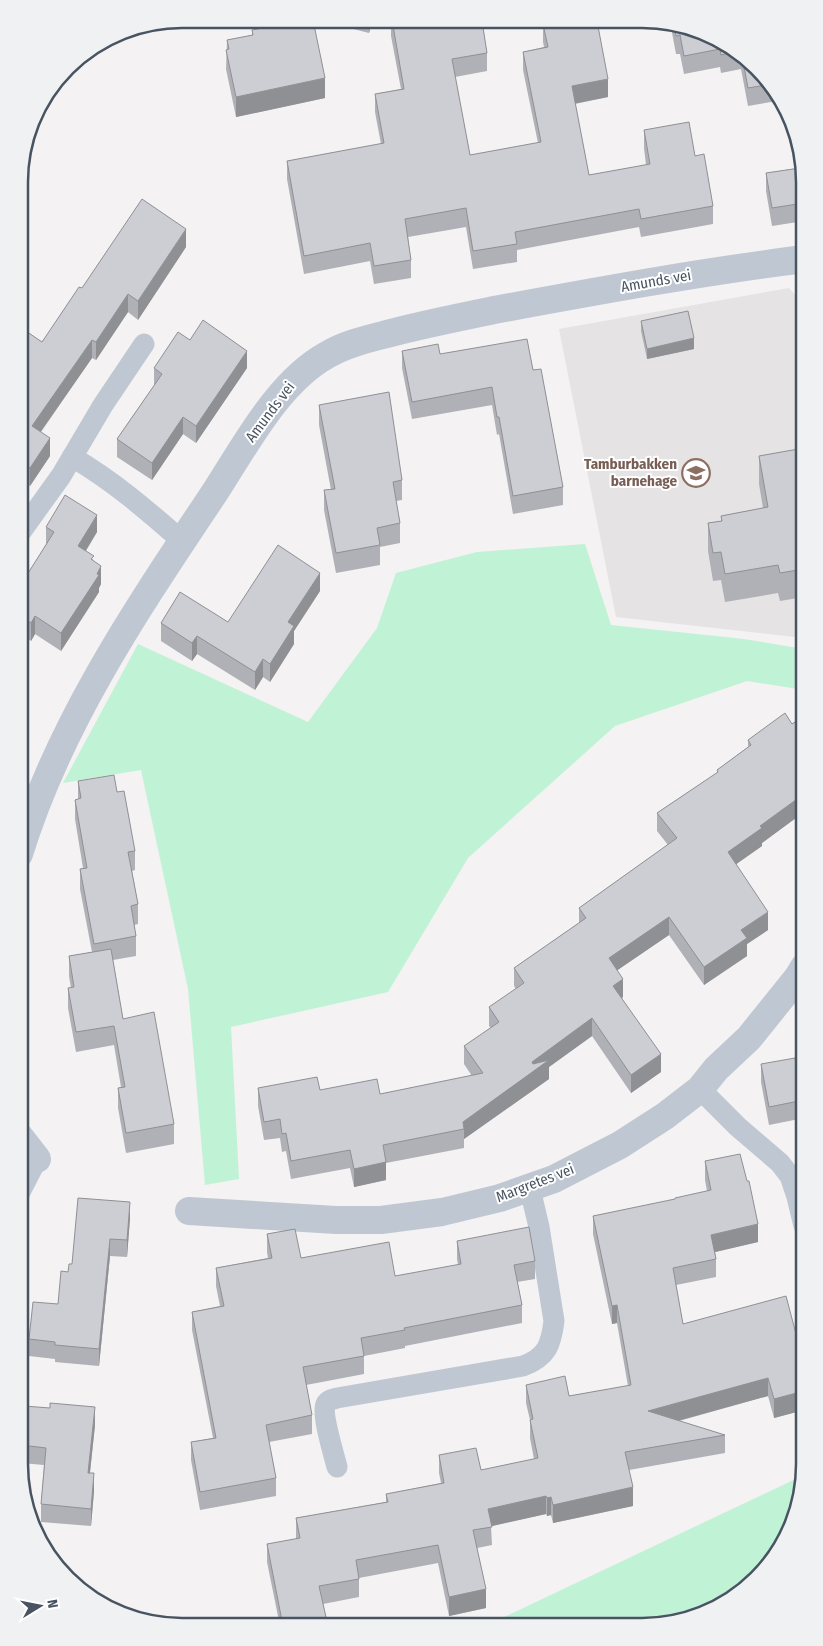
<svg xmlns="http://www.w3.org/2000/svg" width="823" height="1646" font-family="'Fira Sans Condensed',sans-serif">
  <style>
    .education { fill: #e5e3e4 }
    .green { fill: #c0f2d6 }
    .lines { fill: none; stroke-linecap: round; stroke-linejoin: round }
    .service { stroke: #bfc8d2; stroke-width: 21 }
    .minor { stroke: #bfc8d2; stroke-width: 28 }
    .wall { fill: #afb1b6 }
    .shaded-wall { fill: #8f9094 }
    .building { fill: #ccced4; stroke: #8f9094 }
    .labels { text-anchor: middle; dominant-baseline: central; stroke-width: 4; stroke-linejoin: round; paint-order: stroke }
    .street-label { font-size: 15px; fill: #485461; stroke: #fff }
    .education-label { font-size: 15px; font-weight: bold; fill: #785e54; stroke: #fff; text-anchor: end }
    .rim { fill: none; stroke: #485461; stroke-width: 2.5 }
  </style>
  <rect width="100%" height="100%" fill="#f4f2f2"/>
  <path class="education" d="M789,288L804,305V638L616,617L559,329Z"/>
  <path class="green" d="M585,544L611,625L744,639L804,649V690L747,681L615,726L468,858L388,992L231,1027L239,1179L205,1185L188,989L141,770L63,783L138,644L308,722L377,628L396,573L477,552Z
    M804,1475L792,1527L771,1564L732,1600L694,1619L642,1627H483Z"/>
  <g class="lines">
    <path class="service" d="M72,457C112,480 148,511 182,541
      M20,533L61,476L103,405L144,344
      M700,1089L738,1127L780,1163L790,1176L797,1197L804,1226
      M19,1194L37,1159
      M337,1467C334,1455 321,1413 326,1404C328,1400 333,1399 337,1398L523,1366C547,1357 551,1345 554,1321L539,1227L530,1189"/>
    <path class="minor" d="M19,854C60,721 139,606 215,492C245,446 278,382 327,355C344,345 363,340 383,335C419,325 456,318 494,310C597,291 700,272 804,259
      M19,1136L37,1159
      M189,1211L336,1220H381L442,1212L500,1198L554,1179L620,1145L665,1116L700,1089L716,1069L749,1038L798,977L804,967"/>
  </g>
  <path class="wall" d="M330,20H372L369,33L330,23Z
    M391,20L482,21L487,53V71L455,77L470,155L538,143L523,70V52L544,47L543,42V24L608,97L575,104L589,175L646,165L644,148V130L695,156L713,206V224L641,237L639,227L517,250V262L473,269L466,227L408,237L411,260V278L374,284L370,261L304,274L287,179V161L381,144L375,112V94L401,89L391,36Z
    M670,22H673L749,59L777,101L748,106L741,69L721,73L720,67L684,74L680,54H676Z
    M252,30L325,98L236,117L226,69L227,40L252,35Z
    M792,124L796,129L804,181V221L772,226L766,191V173L798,168Z
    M186,247L138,320L128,312L96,360L92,358L41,432L50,456L30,486L20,479V327L42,342L82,288Z
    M641,321L694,349L647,359L641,331Z
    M190,340L247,368L196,443L183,434L152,480L117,457V439L154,386V368Z
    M402,351L440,354L533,370L563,487V505L513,514L499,434L497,435L492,405L412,419L402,368Z
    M319,405L402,480V500L396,501L400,523V543L380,547V565L336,573L324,510V490H331L319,425Z
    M804,448V597L780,601L778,593L725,602L721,580L713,581L708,551V523L721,521V516L763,508L759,484V456Z
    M46,527L97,532L86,551L94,561L101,584L99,588V592L61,651L35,634L31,641L20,634V586L46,545Z
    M320,591L294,631V644L270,682L263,677L255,690L197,654L192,661L161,641V623L228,622Z
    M804,716V812L762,843V846L736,864L768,930L747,944V956L704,985L669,935L617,970L623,997L622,998L661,1072L631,1093L592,1036L549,1067V1079L464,1139V1148L386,1163V1180L354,1187L350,1168L291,1179L286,1151L282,1152L280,1138L264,1140L258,1106V1088L320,1090L380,1094L472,1076L464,1064V1046L491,1028L489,1026V1007L516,989L514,986V968L579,923V908L668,845L657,831V813L717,773V770L748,747V740L792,724Z
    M78,781L117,792L135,851V870L132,871L138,904V924L134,925L136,936V956L113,960L123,1019L174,1124V1144L126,1153L118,1108V1088L121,1087L114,1045L76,1052L68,1008V988H71L69,976V956L92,952L80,889V869L83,868L75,819V800L78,799Z
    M761,1064L796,1065L804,1064V1118L769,1125L761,1082Z
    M705,1161L758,1242L715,1252L716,1259V1277L676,1285L683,1324L804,1364V1410L774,1418L768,1396L679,1421L725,1435V1453L629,1470L633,1506L553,1523L551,1515L547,1516L546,1514L491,1526L492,1545L477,1548L486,1608L449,1616L438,1563L359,1578V1597L323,1604L328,1626H280L267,1562V1544L296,1539V1518L386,1502V1494L441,1483L439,1473V1455L481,1470L534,1459L530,1438V1420L526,1403V1385L569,1396L628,1386L617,1323L612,1324L593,1234V1216L675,1200L707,1191L705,1180Z
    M130,1218L127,1257L110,1256L99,1366L55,1362V1359L29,1356V1339L58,1304L68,1272L72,1264Z
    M267,1234L301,1258L395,1276L458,1265L457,1259V1241L535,1261V1279L517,1282L522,1305V1323L405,1346V1348L364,1356V1374L306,1385L312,1415V1434L269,1442L276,1478V1496L200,1510L191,1460V1442L213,1438L192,1330V1312L220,1306L216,1286V1268L268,1258L267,1252Z
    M95,1425L90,1473L94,1491L91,1526L41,1522V1504L44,1465L21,1463V1445Z"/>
  <path class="shaded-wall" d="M369,20H372L369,33Z
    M325,78V98L236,117V97Z
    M608,79V97L572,104V86Z
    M186,229V247L138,320V301Z
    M128,294V312L96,360V342Z
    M694,338V349L647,359V349Z
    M92,340V358L32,444V426Z
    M247,351V368L196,443V426Z
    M183,417V434L152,480V463Z
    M50,438V456L30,486V468Z
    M97,515V532L78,563V546Z
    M101,566V584L99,588V592L61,651V633Z
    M320,573V591L294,631V644L270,682V664L288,622Z
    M35,616V634L31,641V623Z
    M197,636V654L192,661V643Z
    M263,659V677L255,690V672Z
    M804,794V812L762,843V846L728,870V852L760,826Z
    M768,912V930L747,944V956L704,985V967L741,930Z
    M669,917V935L609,976V958Z
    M623,979V997L613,1004V986Z
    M592,1018V1036L549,1067V1079L464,1139V1129L463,1122L532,1062Z
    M661,1054V1072L631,1093V1075Z
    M386,1162V1180L354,1187V1169Z
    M130,1202V1218L127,1257V1240Z
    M758,1224V1242L711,1253V1235Z
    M110,1239V1256L99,1366V1349Z
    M617,1305V1323L612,1324V1306Z
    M768,1378V1396L648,1429V1411Z
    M804,1391V1410L774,1418V1399Z
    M95,1407V1425L88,1490V1473Z
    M94,1473V1491L91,1526V1509Z
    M633,1487V1506L553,1523V1505Z
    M546,1496V1514L488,1527V1509Z
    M551,1497V1515L547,1516V1498Z
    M486,1589V1608L449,1616V1597Z"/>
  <path class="building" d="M303,20H313L325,78L236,97L226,50L229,49L227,40L253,35L252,30Z
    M357,20H369V23Z
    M392,20L482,21L487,53L452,59L470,155L541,142L523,52L548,47L543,24L558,21H597L608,79L572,86L589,175L650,164L644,130L689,122L695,156L704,154L713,206L641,219L639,209L515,232L517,244L473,251L466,208L405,219L411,260L374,266L370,243L304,256L287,161L384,143L375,94L404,89Z
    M673,22L735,52L721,55L720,49L684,56L680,35L676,36Z
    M742,56L749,59L766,85L748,88Z
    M795,128L804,181V203L772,208L766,173L800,168Z
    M142,199L186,229L138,301L128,294L96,342L92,340L32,426L50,438L30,468L20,461V327L42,342L79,287L82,288Z
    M688,311L694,338L647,349L641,321Z
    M203,320L247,351L196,426L183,417L152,463L117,439L162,374L154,368L178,332L190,340Z
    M527,339L533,370L541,369L563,487L513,496L499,417H497L492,387L412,402L402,351L438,344L440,354Z
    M389,392L402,480L393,482L400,523L377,528L380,545L336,553L324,490L335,489L319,405Z
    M804,448V569L780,573L778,565L725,574L721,552L713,553L708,523L722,521L721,516L768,507L759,456Z
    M65,495L97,515L78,546L94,556L91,559L101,566L97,574L99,575L61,633L35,616L31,623L20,616V586L54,532L46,527Z
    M278,545L320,573L288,622L294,626L270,664L263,659L255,672L197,636L192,643L161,623L180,592L228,622Z
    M785,713L792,724L804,716V794L760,826L762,828L728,852L768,912L741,930L747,938L704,967L669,917L609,958L623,979L613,986L661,1054L631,1075L592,1018L532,1062L533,1064L549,1060L463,1122L464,1129L383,1145L386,1162L354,1169L350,1150L291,1161L286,1133L282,1134L280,1119L264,1122L258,1088L317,1077L320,1090L377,1079L380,1094L483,1073L464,1046L499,1022L489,1007L524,983L514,968L586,918L579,908L677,838L657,813L718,772L717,770L751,745L748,740Z
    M114,775L117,792L124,791L135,851L128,852L138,904L131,906L136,936L94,944L80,869L87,868L75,800L81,798L78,781Z
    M111,949L123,1019L154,1012L174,1124L126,1133L118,1088L125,1087L114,1026L76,1032L68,988L74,987L69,956Z
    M795,1058L796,1065L804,1064V1100L769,1107L761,1064Z
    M740,1154L747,1181H749L758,1224L711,1235L716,1259L673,1268L683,1324L786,1296L804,1364V1391L774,1399L768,1378L648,1411L725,1435L625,1452L633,1487L553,1505L551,1497L547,1498L546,1496L488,1509L492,1527L473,1530L486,1589L449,1597L438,1545L356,1560L359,1579L319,1586L328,1626H283L267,1544L300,1538L296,1518L388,1502L386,1494L444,1483L439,1455L476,1448L481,1470L538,1458L530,1420L533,1419L526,1385L565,1376L569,1396L631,1385L617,1305L612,1306L593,1216L675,1199V1198L711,1190L705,1161Z
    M78,1198L130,1202L127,1240L110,1239L99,1349L55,1345V1342L29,1339L33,1302L58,1304L61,1271L68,1272L69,1264H72Z
    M529,1227L535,1261L514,1265L522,1305L404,1328L405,1330L361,1338L364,1356L303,1367L312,1415L266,1425L276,1478L200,1492L191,1442L216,1438L192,1312L224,1306L216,1268L272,1258L267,1234L295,1229L301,1258L389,1242L395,1276L461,1264L457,1241Z
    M50,1403L95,1407L88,1473H94L91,1509L41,1504L46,1448L21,1445L24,1406L50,1408Z
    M32,1524L37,1525L36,1530Z"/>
  <defs>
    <symbol id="school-ring" viewBox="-11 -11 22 22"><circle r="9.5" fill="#fff" stroke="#8d6e63" stroke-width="1.5"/><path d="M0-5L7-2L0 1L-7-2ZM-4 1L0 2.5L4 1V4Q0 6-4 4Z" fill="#8d6e63"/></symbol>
  </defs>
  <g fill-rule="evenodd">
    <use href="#school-ring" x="680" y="457" width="32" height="32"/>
  </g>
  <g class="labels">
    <g class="street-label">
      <text transform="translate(656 281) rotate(-10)">Amunds vei</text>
      <text transform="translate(270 412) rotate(-53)">Amunds vei</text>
      <text transform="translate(535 1183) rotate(-21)">Margretes vei</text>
    </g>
    <g class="education-label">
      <text x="677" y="464">Tamburbakken<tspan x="677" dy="17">barnehage</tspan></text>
    </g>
  </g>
  <path d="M0 0H823V1646H0ZM182 28H642A154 154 0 0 1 796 182V1464A154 154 0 0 1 642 1618H182A154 154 0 0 1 28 1464V182A154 154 0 0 1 182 28Z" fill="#f0f1f2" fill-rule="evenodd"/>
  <path class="rim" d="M182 28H642A154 154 0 0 1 796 182V1464A154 154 0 0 1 642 1618H182A154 154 0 0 1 28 1464V182A154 154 0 0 1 182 28Z"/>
  <g transform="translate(40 1606) rotate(80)" stroke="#ffffff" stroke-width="4" paint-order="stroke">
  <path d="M0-4L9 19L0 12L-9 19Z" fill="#485461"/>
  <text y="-8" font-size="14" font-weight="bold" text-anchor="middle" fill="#485461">N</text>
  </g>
</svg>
